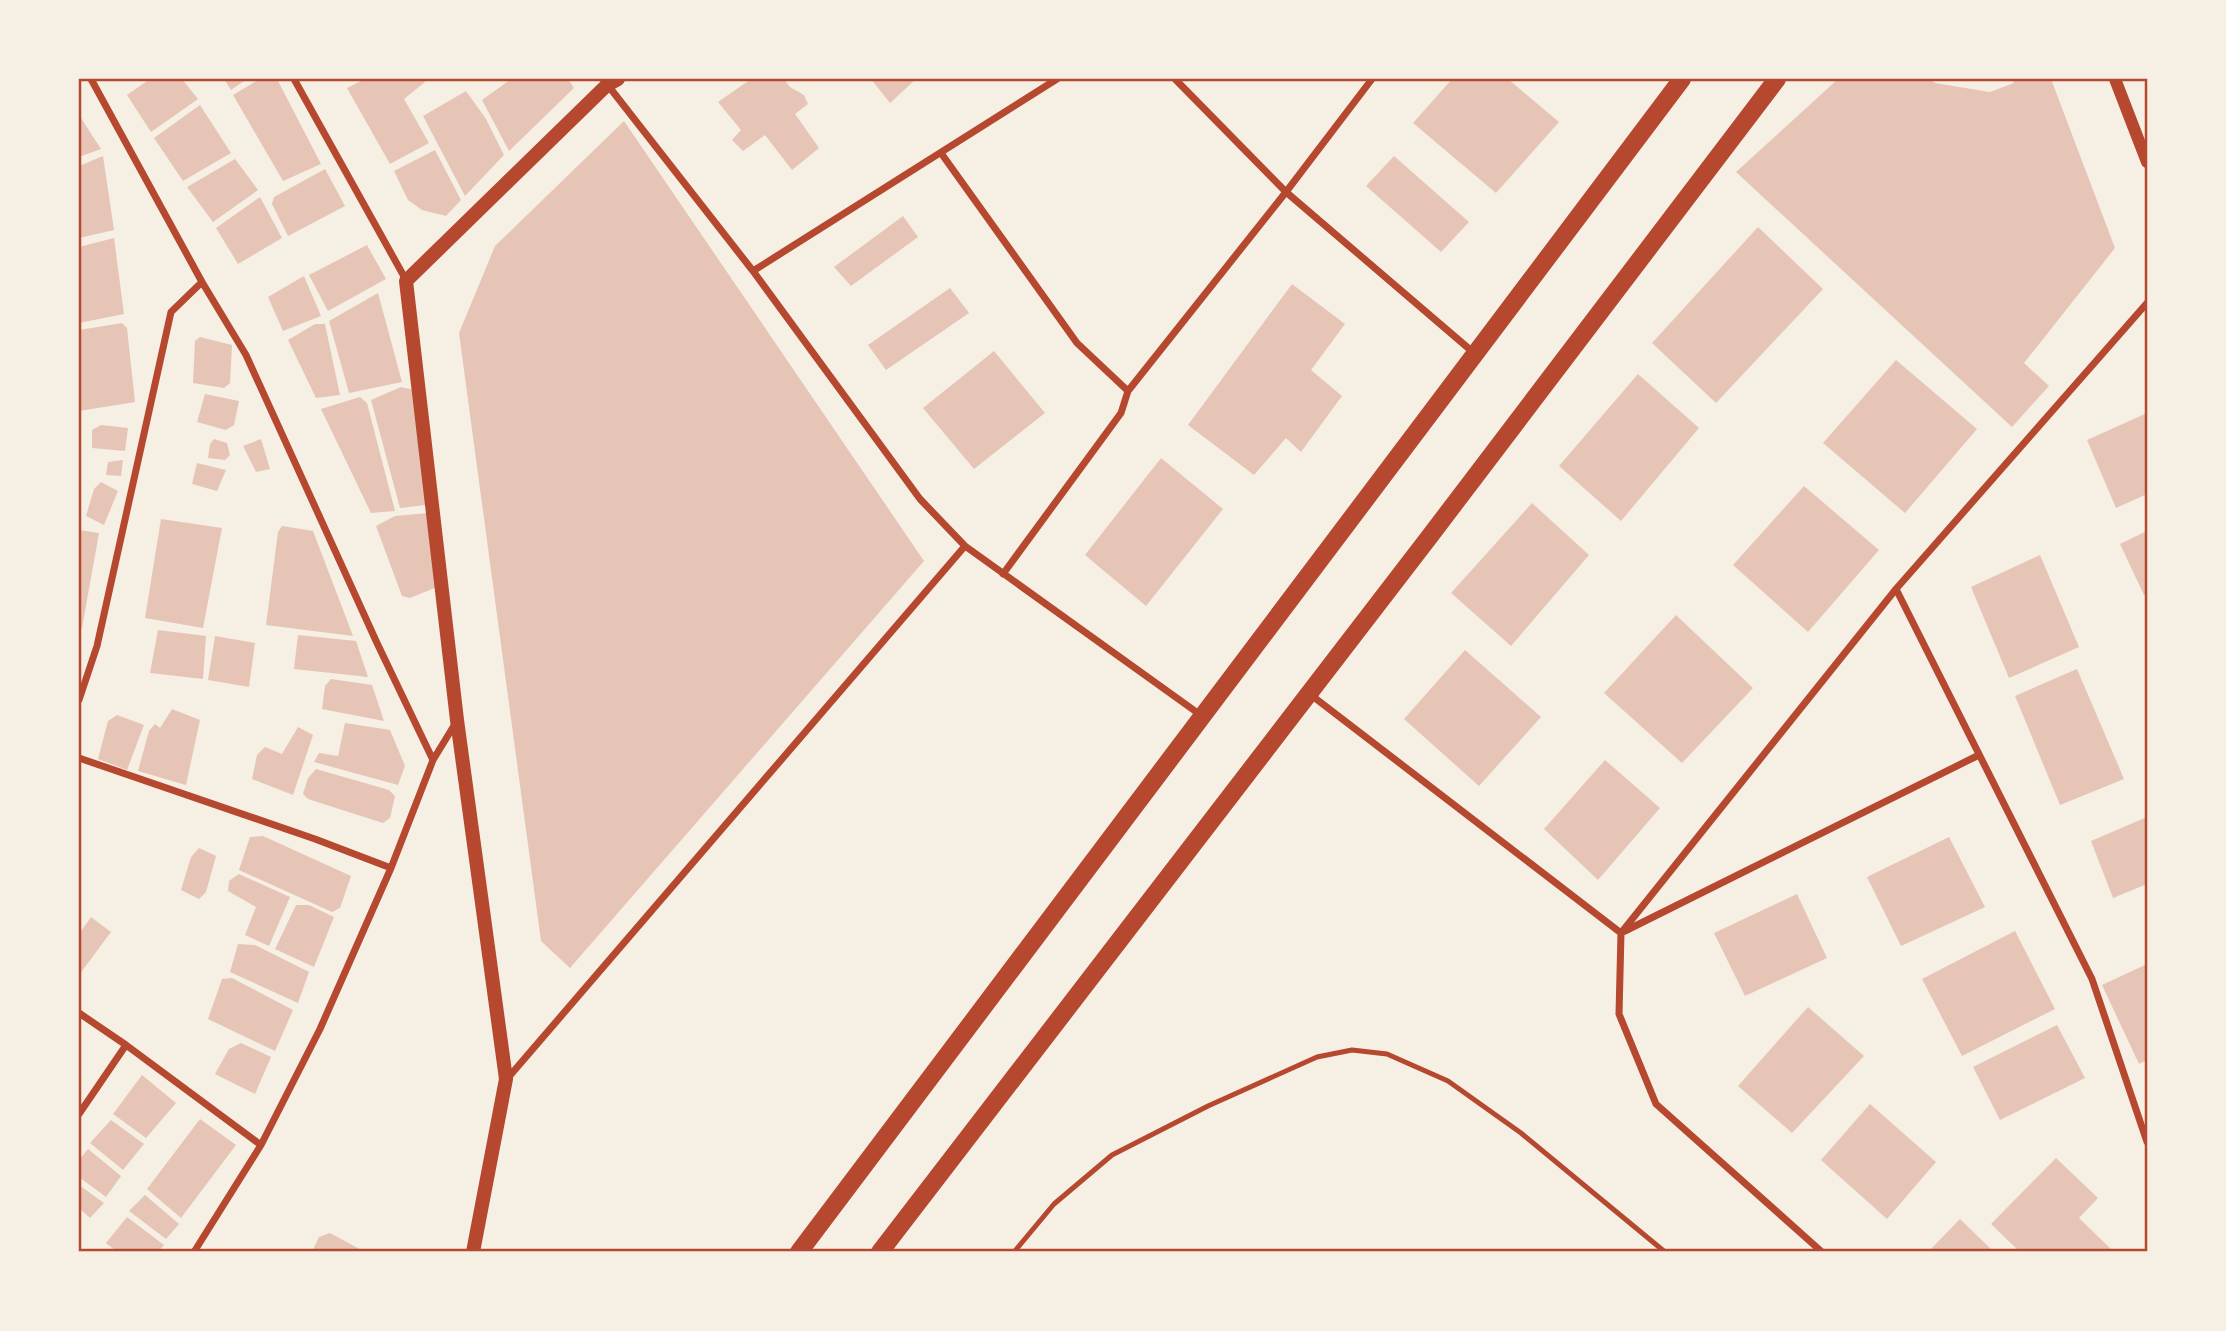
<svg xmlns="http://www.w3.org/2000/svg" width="2226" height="1331" font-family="'PT Sans Narrow',sans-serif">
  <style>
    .building { fill: #e6c5b7 }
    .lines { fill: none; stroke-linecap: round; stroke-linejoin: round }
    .service { stroke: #b5482f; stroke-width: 5 }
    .minor { stroke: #b5482f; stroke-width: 7 }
    .tertiary { stroke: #b5482f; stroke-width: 12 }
    .secondary { stroke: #b5482f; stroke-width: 14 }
    .primary { stroke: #b5482f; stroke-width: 18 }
    .neatline { fill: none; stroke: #b5482f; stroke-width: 2.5 }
  </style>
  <rect width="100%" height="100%" fill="#f6efe4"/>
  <path class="building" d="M150,79H182L198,99L151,132L127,95Z
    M224,79H247L231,90Z
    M260,79H277L321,164L283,181L233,95Z
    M365,79H423L425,82L404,99L429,143L390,164L347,88Z
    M511,79H568L574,88L509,151L482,100Z
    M751,79H784L790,87L804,95L808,104L795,114L819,148L792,170L765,135L743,151L732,140L741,130L718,102Z
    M871,79H916L890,103Z
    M1452,79H1508L1559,122L1496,193L1413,123Z
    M1838,79H1930L1935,83L1990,92L2014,83L2012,79H2051L2115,248L2024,363L2049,386L2012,427L1736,172Z
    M466,91L486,119L504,155L465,196L423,116Z
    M200,105L231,153L183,181L154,138Z
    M79,115L101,149L79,157Z
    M624,121L924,561L570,968L541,941L459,333L495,246Z
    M435,150L461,200L446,216L422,210L408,200L394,171Z
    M103,156L114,230L79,238V166Z
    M1394,156L1469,222L1441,252L1366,186Z
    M235,159L258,190L213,222L187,187Z
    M325,169L345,206L288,236L272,204L274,197Z
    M260,197L282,238L238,264L216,228Z
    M903,216L918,237L851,286L834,267Z
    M1758,227L1823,289L1716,403L1652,343Z
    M114,238L124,314L79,323V247Z
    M367,245L386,279L328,311L309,275Z
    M304,276L321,316L283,331L268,297Z
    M1292,284L1345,324L1311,370L1342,396L1301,452L1286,438L1254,475L1188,425Z
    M950,288L969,313L886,370L868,345Z
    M378,293L402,382L349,393L329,321Z
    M122,323L127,328L135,402L79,411V330Z
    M315,324H325L340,395L316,398L288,340Z
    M200,337L232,345L230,383L224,388L193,383L195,341Z
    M994,351L1045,413L974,469L923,408Z
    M1896,360L1977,429L1905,513L1823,443Z
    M1638,374L1699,428L1621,521L1559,466Z
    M401,387L414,390L426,505L400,508L371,400Z
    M205,394L239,401L234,425L226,430L197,422Z
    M360,397L367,403L395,511L371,513L321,409Z
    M2147,413V494L2116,508L2087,440Z
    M101,425L128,428L125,451L92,448V430Z
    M214,439L227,443L230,455L225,460L208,458L210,444Z
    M261,439L270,469L256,472L243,446Z
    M1161,458L1223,509L1146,606L1085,555Z
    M123,460L121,476L106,475L108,462Z
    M197,463L226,470L217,491L192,484Z
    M101,482L118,491L104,525L86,516L94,489Z
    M1804,486L1879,550L1808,632L1733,565Z
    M1532,503L1589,555L1511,646L1451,593Z
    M428,513L437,587L410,598L402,596L376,526L395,516Z
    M161,519L222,528L203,628L145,618Z
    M282,526L313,531L353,636L266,625L278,532Z
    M79,530L99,533L82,628H79Z
    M2147,531V594L2144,595L2120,544Z
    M2040,555L2079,647L2009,678L1971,587Z
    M1676,615L1753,688L1682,763L1604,693Z
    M158,630L206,636L203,679L150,673Z
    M298,635L356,641L368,677L294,669Z
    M215,636L255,643L249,687L208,680Z
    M1465,650L1541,717L1479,786L1404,719Z
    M2077,669L2124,779L2060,805L2015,696Z
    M331,679L372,685L384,721L322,709L325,686Z
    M172,709L200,720L186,785L138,771L149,731L155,724L160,728Z
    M117,715L144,725L127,770L98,759L108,721Z
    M345,723L390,730L405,766L398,785L314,762L319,753L338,756Z
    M298,727L313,735L293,795L252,779L257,755L265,747L282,754Z
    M1605,760L1660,808L1598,880L1544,829Z
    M316,769L389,790L395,796L390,818L383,823L308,799L303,794L308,778Z
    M2147,817V884L2113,898L2091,841Z
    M263,836L351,876L340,908L332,912L239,870L250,837Z
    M1949,837L1985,907L1901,946L1867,877Z
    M199,848L216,856L206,892L199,899L181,890L191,857Z
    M239,874L290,897L269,946L245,935L256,907L228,891L229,881Z
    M1797,894L1827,958L1745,996L1714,933Z
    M296,905H309L334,917L314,967L275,949Z
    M91,917L111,932L79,975V934Z
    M2015,931L2055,1009L1962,1056L1922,979Z
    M238,944L255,945L309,972L298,1003L230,972Z
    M2147,964V1060L2139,1064L2102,985Z
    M232,978L293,1010L275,1051L208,1019L222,979Z
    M1808,1007L1864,1056L1792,1133L1738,1086Z
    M2057,1025L2085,1078L2000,1120L1973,1067Z
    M241,1043L271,1057L255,1094L215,1074L229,1049Z
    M142,1075L176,1103L146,1138L113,1114Z
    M1870,1104L1936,1162L1887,1219L1821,1160Z
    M200,1119L236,1145L181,1218L147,1189Z
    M111,1120L144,1144L123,1170L90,1143Z
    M88,1149L121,1176L106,1197L79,1177V1160Z
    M2056,1158L2098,1198L2079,1218L2114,1252H2020L1991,1224Z
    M79,1185L104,1203L90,1218L79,1208Z
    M145,1195L179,1224L166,1239L129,1211Z
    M127,1217L164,1245L158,1252H117L106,1243Z
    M1960,1219L1994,1252H1928Z
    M330,1233L365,1252H312L319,1237Z"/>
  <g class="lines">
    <path class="service" d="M1014,1252L1054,1204L1112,1155L1208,1106L1317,1057L1352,1050L1387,1054L1448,1081L1521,1133L1665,1252"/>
    <path class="minor" d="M91,79L202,282L246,355L377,643L433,760
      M294,79L406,280
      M603,79L753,271L920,499L965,546L1202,716
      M1175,79L1286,192L1474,353
      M941,153L1077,343L1128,391
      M753,271L1057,79
      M1003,574L1121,413L1128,391L1286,192L1372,79
      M1896,589L2092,979L2147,1142
      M1311,695L1621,933
      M79,700L97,646L171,312L202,282
      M79,758L315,839L391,868
      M1625,931L1979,755
      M1621,933L1896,589L2147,303
      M1621,933L1619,1014L1656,1104L1822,1252
      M79,1013L126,1045L261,1145
      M507,1079L965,546
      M79,1114L126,1045
      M194,1252L261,1145L320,1029L391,868L433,760L455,724"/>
    <path class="tertiary" d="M2115,79L2147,162"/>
    <path class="secondary" d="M473,1252L506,1079L457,720L406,281L607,85L618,79"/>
    <path class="primary" d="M799,1252L1682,79
      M880,1252L1430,536L1777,79"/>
  </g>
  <rect width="2226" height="1331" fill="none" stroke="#f6efe4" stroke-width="161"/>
  <rect x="80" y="80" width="2066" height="1170" class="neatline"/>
</svg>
